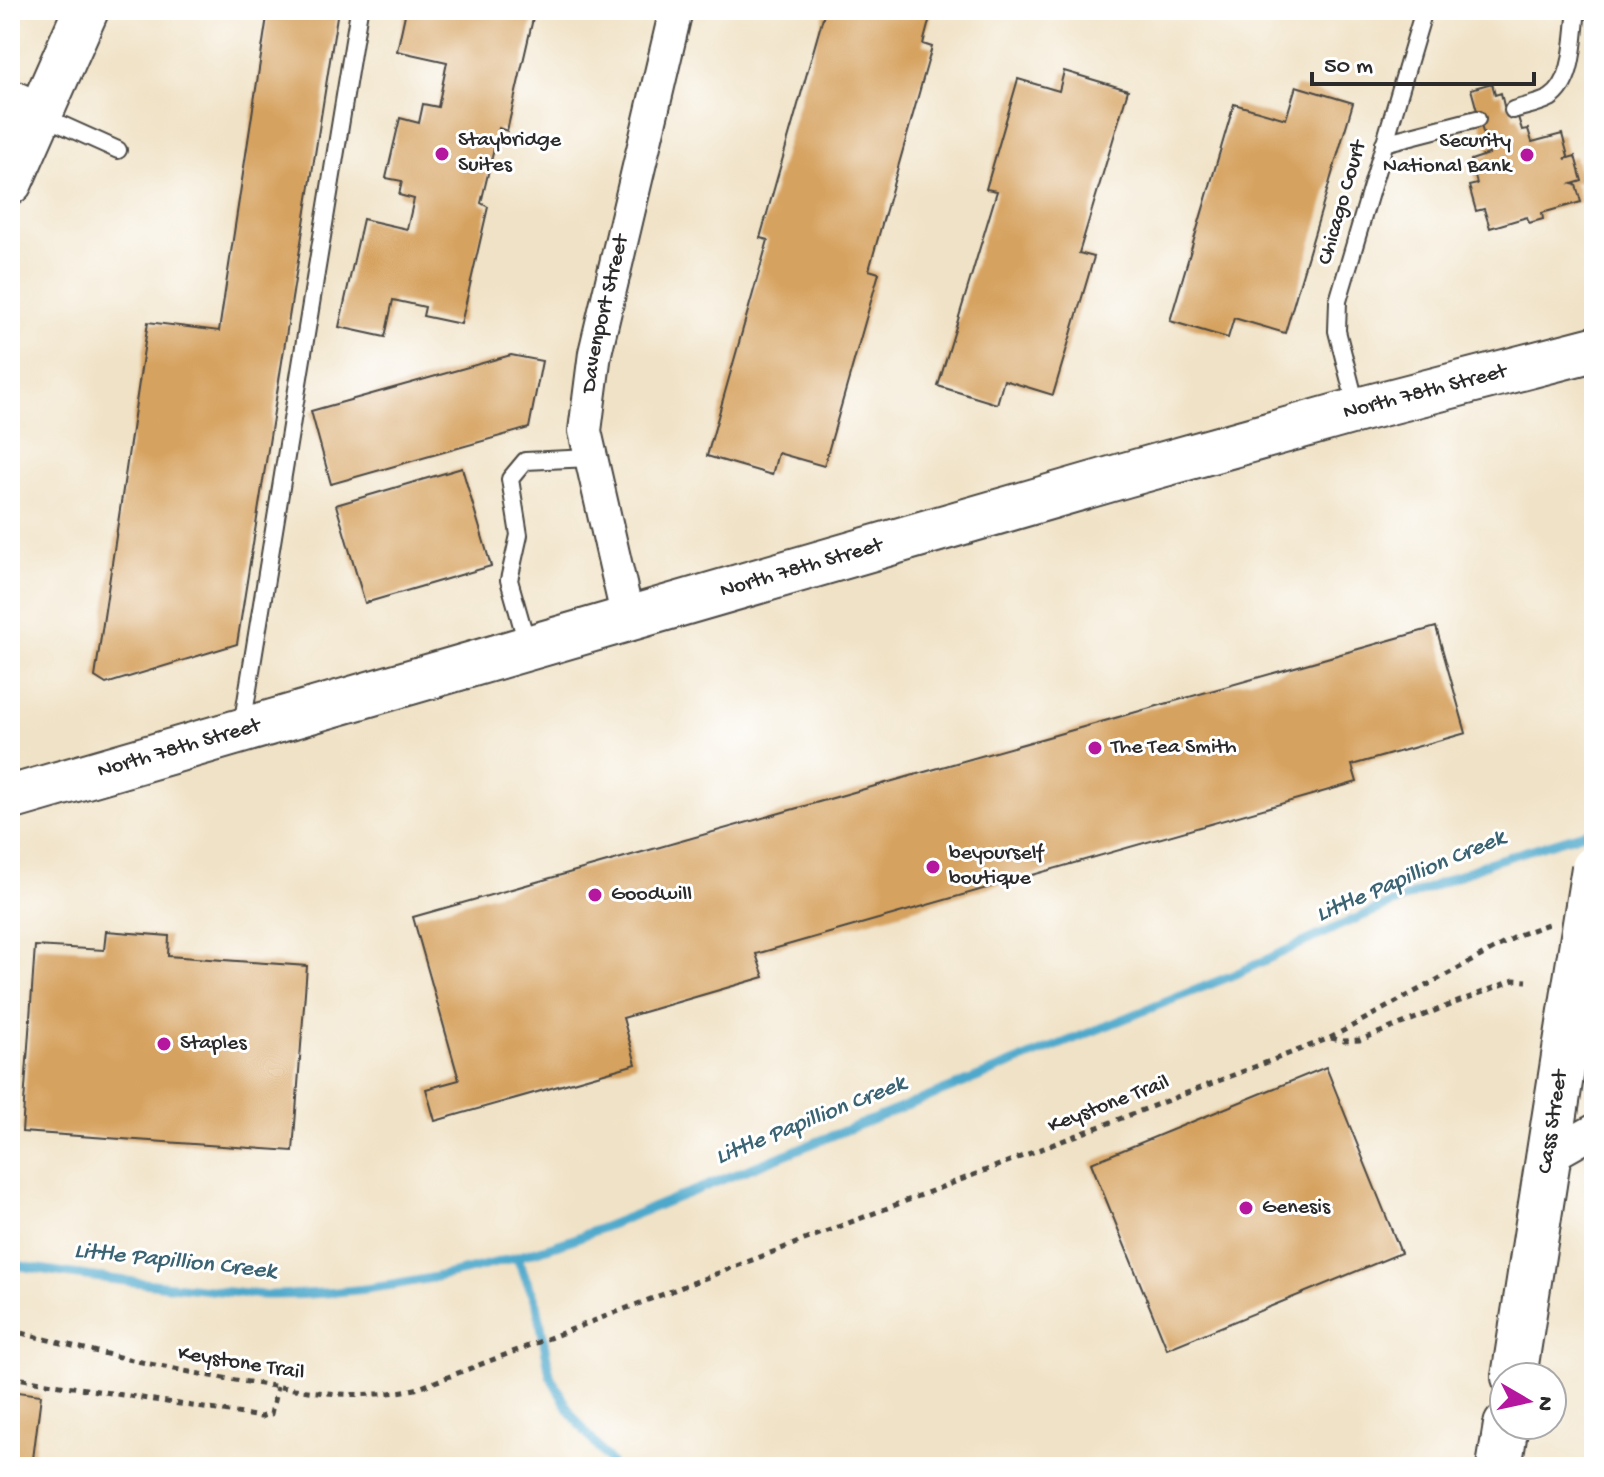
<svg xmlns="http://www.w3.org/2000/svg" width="1604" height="1477" font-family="'Gochi Hand',sans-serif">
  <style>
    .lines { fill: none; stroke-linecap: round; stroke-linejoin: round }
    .stream { stroke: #4da8cb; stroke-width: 9 }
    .building { fill: #d6a25e }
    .service-casing { stroke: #494642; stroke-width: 20 }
    .minor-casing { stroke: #494642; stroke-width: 36 }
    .tertiary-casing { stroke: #494642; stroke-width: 46 }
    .secondary-casing { stroke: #494642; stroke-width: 48 }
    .trunk-casing { stroke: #494642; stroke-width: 48 }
    .path { stroke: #494642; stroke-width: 5; stroke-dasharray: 6 6; stroke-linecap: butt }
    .service { stroke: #fff; stroke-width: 16 }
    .minor { stroke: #fff; stroke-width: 32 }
    .tertiary { stroke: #fff; stroke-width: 42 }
    .secondary { stroke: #fff; stroke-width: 44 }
    .trunk { stroke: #fff; stroke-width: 44 }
    .secondary-bridge-casing { stroke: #494642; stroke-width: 48; stroke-linecap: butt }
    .secondary-bridge { stroke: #fff; stroke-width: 44 }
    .poi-dot { fill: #b5179e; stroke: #fff; stroke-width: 3 }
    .labels { text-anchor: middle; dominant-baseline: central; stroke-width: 6; stroke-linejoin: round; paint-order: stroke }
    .poi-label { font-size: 22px; fill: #2b2b2b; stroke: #fff; text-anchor: start }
    .street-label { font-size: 22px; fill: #2b2b2b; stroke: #fff }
    .water-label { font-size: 24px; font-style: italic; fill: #3a6373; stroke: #fff }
  </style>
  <rect width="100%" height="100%" fill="#fff"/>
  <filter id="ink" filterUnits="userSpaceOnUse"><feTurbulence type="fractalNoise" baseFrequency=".0125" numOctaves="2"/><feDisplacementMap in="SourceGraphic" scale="16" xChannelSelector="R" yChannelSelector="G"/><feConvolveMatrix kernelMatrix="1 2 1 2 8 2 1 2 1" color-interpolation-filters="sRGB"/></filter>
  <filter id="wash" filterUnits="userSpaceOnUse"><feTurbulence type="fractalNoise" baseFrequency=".006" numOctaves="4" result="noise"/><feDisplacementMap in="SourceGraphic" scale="32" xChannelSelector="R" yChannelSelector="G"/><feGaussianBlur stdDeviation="1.8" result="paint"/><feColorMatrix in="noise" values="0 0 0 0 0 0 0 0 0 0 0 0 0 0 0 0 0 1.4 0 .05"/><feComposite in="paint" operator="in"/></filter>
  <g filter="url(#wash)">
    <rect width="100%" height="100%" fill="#f0e2c6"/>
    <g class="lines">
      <path class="stream" d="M517,1258L537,1304L550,1375L572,1415L614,1467
        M10,1264C70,1275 130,1282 191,1288C215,1290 240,1294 264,1295C370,1296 474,1273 574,1239L1231,976L1348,922L1491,862L1594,830"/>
    </g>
    <g id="blocks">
      <path class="building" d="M268,10H338L237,644L106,684L95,677L148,322L219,331Z
        M406,10H535L507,131L499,128L481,203L488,207L461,324L423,316L425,307L393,300L385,337L339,327L363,219L407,229L414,199L399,195L402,181L386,178L400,118L419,123L423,104L438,107L447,62L397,51Z
        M825,10H932L923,44L932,47L869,270L879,273L824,466L778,453L772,475L707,456L768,240L760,238Z
        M1064,71L1128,90L1079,253L1094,257L1053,395L1004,380L997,404L938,386L997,191L986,189L1018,79L1059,91Z
        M1492,83L1495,95L1501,93L1504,106L1510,105L1514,118L1518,117L1522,130L1528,129L1532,142L1562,134L1568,156L1565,159L1575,156L1582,181L1572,184L1576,185L1581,202L1542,213L1543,219L1529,223L1527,217L1490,228L1484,209L1476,211L1469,186L1477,184L1471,160L1489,154L1471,89Z
        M1296,86L1353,103L1285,333L1234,318L1228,338L1170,321L1234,104L1286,119Z
        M511,355L542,361L529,428L331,484L311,411Z
        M462,468L491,566L365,603L336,505Z
        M1436,627L1466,733L1352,765L1357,782L756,954L764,977L623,1018L636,1064L435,1121L426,1089L459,1080L413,917Z
        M106,931L169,936L168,956L307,966L293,1151L22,1132L35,946L104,950Z
        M1326,1067L1401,1253L1167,1349L1091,1163Z
        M10,1391L41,1395L32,1467H10Z"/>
    </g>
  </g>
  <g filter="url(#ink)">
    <use href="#blocks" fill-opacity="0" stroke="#494642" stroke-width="2"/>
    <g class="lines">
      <defs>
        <path id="service" d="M1513,110C1525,106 1539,104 1550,98C1575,82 1573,37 1577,10
          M40,115L118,150
          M1384,143L1477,119
          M1357,409L1337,331L1338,301L1424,10
          M528,647L509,580L519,535L510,479L525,461L591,458
          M242,726L359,10"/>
        <g id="minor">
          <path id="s1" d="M628,619L585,431L595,353L676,10"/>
          <path d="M1548,1157L1594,1131"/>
        </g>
        <path id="tertiary" d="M10,101L39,114"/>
        <g id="secondary">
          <path id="s2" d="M10,798L1125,475L1358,410L1594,349"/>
          <path id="s3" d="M1514,1377L1574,992"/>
          <path d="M1499,1467L1506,1425"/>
        </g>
        <path id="trunk" d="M10,182L86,10"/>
      </defs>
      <use href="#service" class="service-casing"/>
      <use href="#minor" class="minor-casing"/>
      <use href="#tertiary" class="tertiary-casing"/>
      <use href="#secondary" class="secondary-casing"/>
      <use href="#trunk" class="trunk-casing"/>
      <path class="path" d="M1331,1038L1344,1041L1360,1040L1514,980L1527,981
        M10,1330C91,1351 172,1371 255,1383C311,1392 363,1401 419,1388L1330,1038L1521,934L1548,924
        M10,1377L261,1417L271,1414L277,1387"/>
      <use href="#service" class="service"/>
      <use href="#minor" class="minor"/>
      <use href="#tertiary" class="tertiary"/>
      <use href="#secondary" class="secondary"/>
      <use href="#trunk" class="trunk"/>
      <defs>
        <path id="secondary-bridge" d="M1574,992L1594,868"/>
      </defs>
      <use href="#secondary-bridge" class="secondary-bridge-casing"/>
      <use href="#secondary-bridge" class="secondary-bridge"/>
    </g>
  </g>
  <g class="poi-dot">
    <circle cx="442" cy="154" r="8"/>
    <circle cx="1527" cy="155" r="8"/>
    <circle cx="1095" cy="748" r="8"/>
    <circle cx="933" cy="867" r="8"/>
    <circle cx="595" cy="895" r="8"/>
    <circle cx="164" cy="1044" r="8"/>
    <circle cx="1246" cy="1208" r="8"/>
  </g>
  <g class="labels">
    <g class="poi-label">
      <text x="458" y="141">Staybridge<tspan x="458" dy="25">Suites</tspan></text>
      <text x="1511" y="142" text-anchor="end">Security<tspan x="1511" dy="25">National Bank</tspan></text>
      <text x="1111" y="748">The Tea Smith</text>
      <text x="949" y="854">beyourself<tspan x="949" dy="25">boutique</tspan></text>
      <text x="611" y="895">Goodwill</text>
      <text x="180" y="1044">Staples</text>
      <text x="1262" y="1208">Genesis</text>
    </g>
    <g class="street-label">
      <text transform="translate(1343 203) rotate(-74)">Chicago Court</text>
      <text stroke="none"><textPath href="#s1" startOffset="312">Davenport Street</textPath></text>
      <text stroke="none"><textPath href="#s2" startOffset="1472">North 78th Street</textPath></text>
      <text stroke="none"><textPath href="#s2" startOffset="824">North 78th Street</textPath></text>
      <text stroke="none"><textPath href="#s2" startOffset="176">North 78th Street</textPath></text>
      <text transform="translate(1109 1105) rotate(-21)">Keystone Trail</text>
      <text stroke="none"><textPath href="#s3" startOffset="258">Cass Street</textPath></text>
      <text transform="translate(241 1364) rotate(9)">Keystone Trail</text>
    </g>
    <g class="water-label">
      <text transform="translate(1411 877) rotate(-23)">Little Papillion Creek</text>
      <text transform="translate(811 1121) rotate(-22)">Little Papillion Creek</text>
      <text transform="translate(175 1262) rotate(6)">Little Papillion Creek</text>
    </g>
  </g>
  <rect width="1604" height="1477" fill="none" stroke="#fff" stroke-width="40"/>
  <g transform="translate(1528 1401) rotate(99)"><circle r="38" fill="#ffffff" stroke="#aaaaaa" stroke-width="2"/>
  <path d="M0-6L14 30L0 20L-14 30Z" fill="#b5179e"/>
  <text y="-12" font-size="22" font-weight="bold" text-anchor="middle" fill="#2b2b2b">N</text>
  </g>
  <path d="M1312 72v12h222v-12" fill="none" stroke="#2b2b2b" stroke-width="4"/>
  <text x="1324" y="72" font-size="24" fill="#2b2b2b" stroke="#ffffff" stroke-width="6" paint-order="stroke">50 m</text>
</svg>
